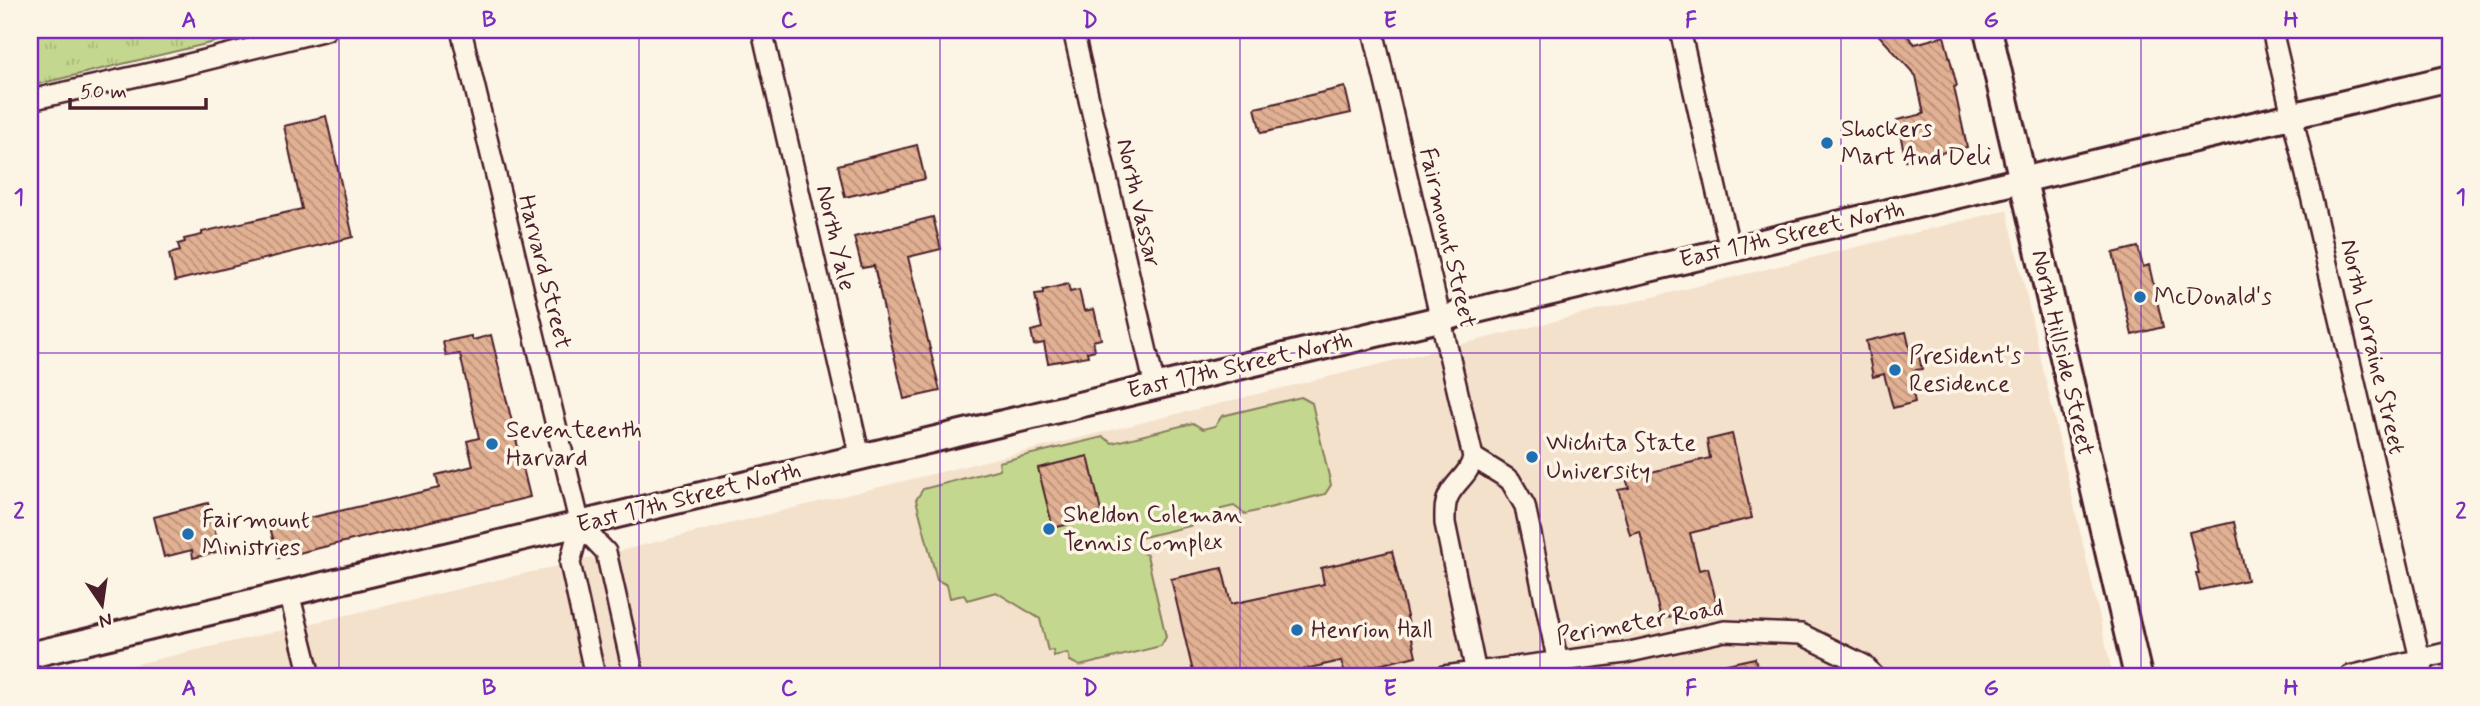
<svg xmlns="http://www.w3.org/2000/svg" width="2480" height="706" font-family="Mynerve,sans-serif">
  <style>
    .built { fill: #f4e1cc }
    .park { fill: url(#park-tufts); stroke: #867c5c; stroke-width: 2 }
    .garden { fill: #c3d88e; stroke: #867c5c; stroke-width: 2 }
    .building { fill: url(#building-back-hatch); stroke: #4a1f2b; stroke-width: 2 }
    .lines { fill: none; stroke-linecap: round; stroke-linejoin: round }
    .minor-casing { stroke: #4a1f2b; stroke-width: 24 }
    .tertiary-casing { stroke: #4a1f2b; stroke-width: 30 }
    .secondary-casing { stroke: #4a1f2b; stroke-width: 32 }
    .minor { stroke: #fcf5e5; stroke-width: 19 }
    .tertiary { stroke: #fcf5e5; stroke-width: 24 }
    .secondary { stroke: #fcf5e5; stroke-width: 26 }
    .grid { fill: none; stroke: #7b2cbf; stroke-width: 2; stroke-opacity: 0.55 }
    .poi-dot { fill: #1f6fb2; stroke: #fcf5e5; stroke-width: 2.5 }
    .labels { text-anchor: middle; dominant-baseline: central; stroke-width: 7; stroke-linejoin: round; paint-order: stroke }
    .poi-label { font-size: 24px; fill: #4a1f2b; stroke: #fcf5e5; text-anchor: start }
    .street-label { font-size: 24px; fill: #4a1f2b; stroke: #fcf5e5 }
    .neatline { fill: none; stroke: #7b2cbf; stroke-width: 2.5 }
    .grid-label { font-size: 23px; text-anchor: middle; font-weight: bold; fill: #7b2cbf }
  </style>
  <defs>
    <pattern id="park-tufts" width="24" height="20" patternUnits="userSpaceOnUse" patternTransform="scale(1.75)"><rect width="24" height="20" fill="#c3d88e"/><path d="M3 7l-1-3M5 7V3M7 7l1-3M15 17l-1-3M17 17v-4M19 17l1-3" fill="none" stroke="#a9b97b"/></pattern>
    <pattern id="building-back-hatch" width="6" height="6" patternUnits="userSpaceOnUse" patternTransform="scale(1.75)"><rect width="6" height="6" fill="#e2b193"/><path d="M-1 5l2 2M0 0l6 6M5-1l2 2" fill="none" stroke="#b98f78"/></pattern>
  </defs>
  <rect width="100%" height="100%" fill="#fcf5e5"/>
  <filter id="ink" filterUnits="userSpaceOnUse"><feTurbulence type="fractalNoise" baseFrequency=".0143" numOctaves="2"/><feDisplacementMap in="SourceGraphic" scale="14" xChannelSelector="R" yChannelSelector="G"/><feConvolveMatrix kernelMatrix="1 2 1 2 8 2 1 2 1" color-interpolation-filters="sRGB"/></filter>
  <g filter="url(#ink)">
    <path class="built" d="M2007,210L2113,676H85L570,563Z"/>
    <path class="park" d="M30,30H265L30,86Z"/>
    <path class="garden" d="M1301,397L1312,403L1331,485L1325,494L1245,514L1234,506L1221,509L1215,520L1135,539L1137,550L1147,555L1166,637L1161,646L1080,666L1070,661L1068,653L1054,656L1053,650L1048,651L1040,619L996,592L967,600L964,595L950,598L947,585L937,580L916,500L923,489L1000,469L999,462L1103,437L1112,443L1193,423L1203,429L1215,426L1222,416Z"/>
    <path class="building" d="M1874,30H1902L1915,44L1944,36L1957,86L1954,87L1967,147L1906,161L1897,120L1924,114L1916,76Z
      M1345,87L1351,113L1261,133L1255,108Z
      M326,116L353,237L175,281L169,254L180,251L178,244L185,242L184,239L202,235V232L302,209L284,126Z
      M917,145L925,179L845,197L838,165Z
      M933,217L941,249L908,257L940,391L904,399L874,266L862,268L854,237Z
      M2138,247L2143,267L2149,265L2163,327L2132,335L2113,253Z
      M1068,284L1070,292L1079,290L1084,311L1094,309L1101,339L1093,341L1095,350L1087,352L1088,356L1048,363L1044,343L1034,345L1031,331L1042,328L1035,295L1043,294V290Z
      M1906,332L1911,354L1918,353L1922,369L1915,370L1917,381L1911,385L1915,402L1893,408L1884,374L1873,377L1866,341Z
      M491,335L530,497L278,558L270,527L439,488L436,475L473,466L467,441L479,438L460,354L446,356L443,342L471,336L473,340Z
      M1732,434L1752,518L1690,533L1699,570L1708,568L1717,605L1661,619L1640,532L1630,535L1618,490L1629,488L1626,478L1710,458L1707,440Z
      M1088,456L1102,516L1053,528L1038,468Z
      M208,503L220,551L193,558L192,550L164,557L154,517Z
      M2234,522L2247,580L2200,590L2196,573H2199L2189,532Z
      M1392,551L1416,656L1345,673L1341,661L1274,676H1194L1171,579L1222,568L1231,604L1324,584L1321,568Z
      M1755,658L1759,676H1700L1699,670Z"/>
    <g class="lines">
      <defs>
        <path id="minor" d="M461,30L580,525L570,563L595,676
          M762,30L860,457
          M1073,30L1155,387
          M1373,30L1473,457C1470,474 1456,481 1449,495C1444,504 1445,514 1445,523L1476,673
          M1680,30L1730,250
          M2272,30L2424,676
          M30,100L173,68L326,30
          M1473,457L1510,480L1525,506L1558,663
          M580,525L606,552L634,676
          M289,593L310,676
          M1444,676L1625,653L1725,631L1801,634L1864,665L1874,676
          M2350,676L2450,652"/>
        <path id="tertiary" d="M30,655L2450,78"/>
        <path id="secondary" d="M1988,30L2138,676"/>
      </defs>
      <use href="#minor" class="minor-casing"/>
      <use href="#tertiary" class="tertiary-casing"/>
      <use href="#secondary" class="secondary-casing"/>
      <use href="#minor" class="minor"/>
      <use href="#tertiary" class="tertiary"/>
      <use href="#secondary" class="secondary"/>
    </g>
  </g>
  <path class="grid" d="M339,30V676M639,30V676M940,30V676M1240,30V676M1540,30V676M1841,30V676M2141,30V676M30,353H2450"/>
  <g class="poi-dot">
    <circle cx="1827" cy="143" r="7"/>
    <circle cx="2140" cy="297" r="7"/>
    <circle cx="1895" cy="370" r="7"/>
    <circle cx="492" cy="444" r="7"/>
    <circle cx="1532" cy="457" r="7"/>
    <circle cx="1049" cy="529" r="7"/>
    <circle cx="188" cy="534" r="7"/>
    <circle cx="1297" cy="630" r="7"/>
  </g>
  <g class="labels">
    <g class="poi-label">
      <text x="1841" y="129">Shockers<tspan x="1841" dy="28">Mart And Deli</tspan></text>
      <text x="2154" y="297">McDonald's</text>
      <text x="1909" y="356">President's<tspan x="1909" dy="28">Residence</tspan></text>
      <text x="506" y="430">Seventeenth<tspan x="506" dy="28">Harvard</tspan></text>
      <text x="1546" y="443">Wichita State<tspan x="1546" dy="28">University</tspan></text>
      <text x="1063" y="515">Sheldon Coleman<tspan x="1063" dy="28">Tennis Complex</tspan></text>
      <text x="202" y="520">Fairmount<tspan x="202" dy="28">Ministries</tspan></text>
      <text x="1311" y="630">Henrion Hall</text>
    </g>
    <g class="street-label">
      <text transform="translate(1138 203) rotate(77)">North Vassar</text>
      <text transform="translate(1792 235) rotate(-13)">East 17th Street North</text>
      <text transform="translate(835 238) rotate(77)">North Yale</text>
      <text transform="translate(1447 238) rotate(77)">Fairmount Street</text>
      <text transform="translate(544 272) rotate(76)">Harvard Street</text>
      <text transform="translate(2372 347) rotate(77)">North Lorraine Street</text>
      <text transform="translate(2062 353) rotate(77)">North Hillside Street</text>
      <text transform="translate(1240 366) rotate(-13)">East 17th Street North</text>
      <text transform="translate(689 498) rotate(-14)">East 17th Street North</text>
      <text transform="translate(1640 623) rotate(-10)">Perimeter Road</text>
    </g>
  </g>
  <rect width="2480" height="706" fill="none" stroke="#fcf5e5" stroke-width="77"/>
  <g transform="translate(102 605) rotate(167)" stroke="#fcf5e5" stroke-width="5" paint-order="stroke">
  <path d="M0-5L12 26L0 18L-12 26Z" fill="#4a1f2b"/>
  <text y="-10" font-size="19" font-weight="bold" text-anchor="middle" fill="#4a1f2b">N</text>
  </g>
  <path d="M70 98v10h136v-10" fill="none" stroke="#4a1f2b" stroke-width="3.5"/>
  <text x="80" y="98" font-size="21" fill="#4a1f2b" stroke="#fcf5e5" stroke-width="5" paint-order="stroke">50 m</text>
  <rect x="38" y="38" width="2404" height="630" class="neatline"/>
  <g class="grid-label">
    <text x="189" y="27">A</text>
    <text x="489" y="27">B</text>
    <text x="789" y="27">C</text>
    <text x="1090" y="27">D</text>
    <text x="1390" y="27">E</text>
    <text x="1691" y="27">F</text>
    <text x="1991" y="27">G</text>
    <text x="2291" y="27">H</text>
    <text x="19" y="204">1</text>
    <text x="2461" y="204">1</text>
    <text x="19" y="518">2</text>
    <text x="2461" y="518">2</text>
    <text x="189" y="695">A</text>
    <text x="489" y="695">B</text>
    <text x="789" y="695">C</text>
    <text x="1090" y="695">D</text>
    <text x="1390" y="695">E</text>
    <text x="1691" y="695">F</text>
    <text x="1991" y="695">G</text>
    <text x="2291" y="695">H</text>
  </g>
</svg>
